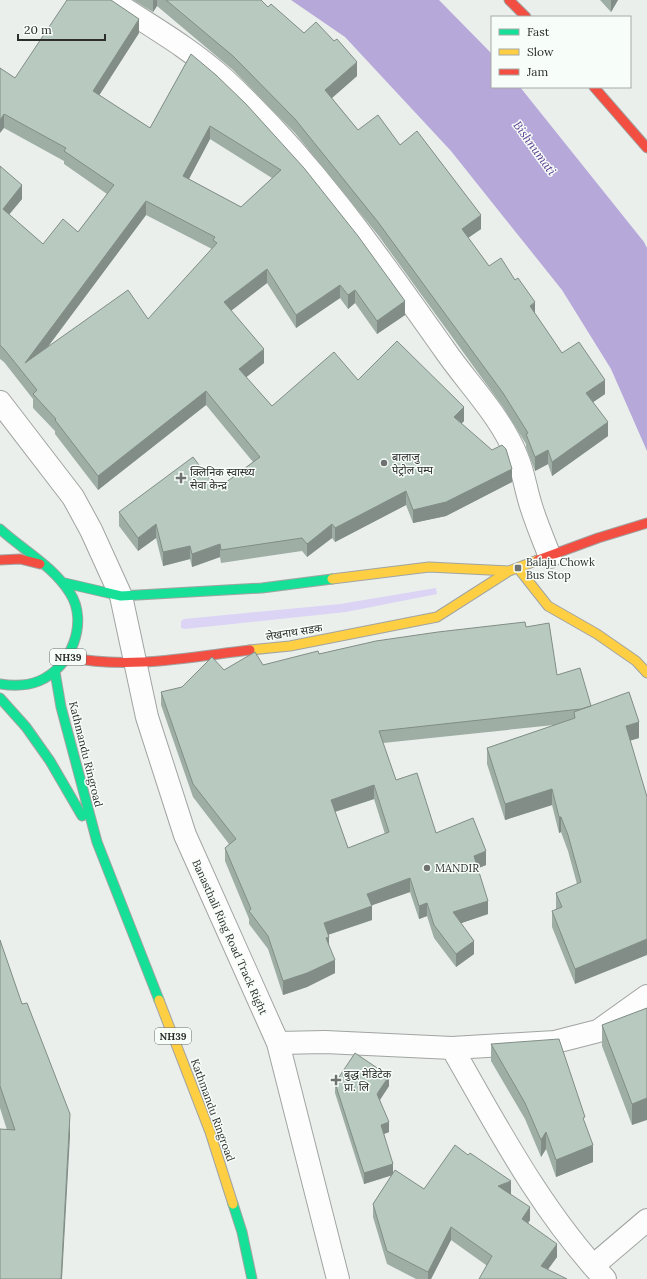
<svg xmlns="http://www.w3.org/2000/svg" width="647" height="1279" font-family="Lora,'Noto Sans Devanagari',serif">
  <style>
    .green { fill: #dbd4f4 }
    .water { fill: #b7a8da }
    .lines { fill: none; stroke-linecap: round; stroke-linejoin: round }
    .street-casing { stroke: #a1a4a2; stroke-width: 24 }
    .fast-casing { stroke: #a1a4a2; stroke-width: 11 }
    .slow-casing { stroke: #a1a4a2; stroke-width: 11 }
    .jam-casing { stroke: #a1a4a2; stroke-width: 11 }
    .street { stroke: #fcfdfc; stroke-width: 22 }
    .fast { stroke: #16e098; stroke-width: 9 }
    .slow { stroke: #ffcf43; stroke-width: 9 }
    .jam { stroke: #f24e42; stroke-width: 9 }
    .wall { fill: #9eaea5; fill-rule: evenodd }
    .shaded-wall { fill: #818d86 }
    .building { fill: #b8cac0; stroke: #818d86; fill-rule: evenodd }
    .poi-dot { fill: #6e7270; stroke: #f7fdf9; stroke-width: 1.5 }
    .labels { text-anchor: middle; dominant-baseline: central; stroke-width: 3; stroke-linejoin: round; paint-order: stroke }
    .shield { fill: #f7fdf9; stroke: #696c6a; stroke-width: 1 }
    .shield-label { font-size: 10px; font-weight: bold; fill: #2c2e2d }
    .poi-label { font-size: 11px; fill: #2c2e2d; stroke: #f7fdf9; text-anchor: start }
    .street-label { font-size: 11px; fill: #2c2e2d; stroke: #f7fdf9 }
    .water-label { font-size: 12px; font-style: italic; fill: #5c3b92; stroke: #f7fdf9 }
  </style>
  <rect width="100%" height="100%" fill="#eaefec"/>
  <path class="green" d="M436,588L437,594L346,612L185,629L181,628V621L184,619L340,604Z"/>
  <path class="water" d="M291,0H439L492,54V87H520L644,242L647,248V451L611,369L562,290L451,151L345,37Z"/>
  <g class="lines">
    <defs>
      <path id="street" d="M111,0C149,25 190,48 224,79C310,158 377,254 444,349C468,384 501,416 517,457C524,473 526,492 532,509C537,525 544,541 550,557
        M0,402L73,497L91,530L121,596L147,717L185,835L278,1043L338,1279
        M278,1043L325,1042L452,1048L555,1042L598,1031L647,996
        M452,1048C498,1128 541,1211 605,1279
        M593,1266L647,1220"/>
      <path id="fast" d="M0,529C23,550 53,566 70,593C89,622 71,668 39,681C27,686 13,686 0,684
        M65,583L121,596L262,588L332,579
        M55,672L61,707L97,842L159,1000
        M0,698L26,727L50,761L82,816
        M233,1204L242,1232L252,1279"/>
      <path id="slow" d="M518,568L548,606L597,634L636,661L647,673
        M332,579L429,567L509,571
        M250,650L290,646L437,617L509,571L538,560
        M159,1000L210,1132L233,1204"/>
      <path id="jam" d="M509,0L526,17
        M594,87L647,148
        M0,560L20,559L40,564
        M538,560L598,538L647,523
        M68,657C128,670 190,657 250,650"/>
    </defs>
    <use href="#street" class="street-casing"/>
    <use href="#fast" class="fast-casing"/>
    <use href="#slow" class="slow-casing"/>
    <use href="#jam" class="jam-casing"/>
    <use href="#street" class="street"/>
    <use href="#fast" class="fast"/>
    <use href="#slow" class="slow"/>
    <use href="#jam" class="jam"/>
  </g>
  <path class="wall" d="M133,0H261L268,7L304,33L357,76L332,98L358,130L400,145L481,229L468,238L489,266L535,314L562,353L605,394L593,402L608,436L552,476L548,464L535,471L526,447V444L503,407L378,235L295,133L233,70L157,6L153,12Z
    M600,0H618L611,12Z
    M139,33L99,95L150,128L191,54L405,315L377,334L355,303L348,309L340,298L296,328L267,283L231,311L264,363L246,377L272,406L358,380L464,421L461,424L512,482L446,516L413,523L406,505L335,542L332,538L307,557L302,551L221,563L220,557L192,567L190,559L163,566L156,538L138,551L119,526V512L217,489L253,462L206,405L98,490L55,434V431L33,408V399L4,362L0,359V166L22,199L9,214L43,244L78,232L107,194L64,164V161L4,128L0,68L15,78ZM210,139L272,178L241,207L189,179ZM146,215L212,249L148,319L47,348Z
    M526,627L557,675L591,706L639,738L631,740L575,984L552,927V911L556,910V893L577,884L568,851L561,832L559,833L552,805L505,820L487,764V748L554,725L383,743L396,780L436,833L486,865L478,868L488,914L461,923L474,954L456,967L434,938L427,916L419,919L410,892L372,905V920L328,935L329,945L335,973L307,987L283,995L268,949L249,924V919L225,861V848L229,844L193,797L161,705V692L182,687L224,670L263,665L319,654ZM374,799L385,834L348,848L335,812Z
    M0,940L22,1004L70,1136L7,1130L0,1108Z
    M647,1008L632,1125L602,1046V1025Z
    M491,1044L585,1124L593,1162L556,1177L546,1149L541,1157L525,1119L491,1061Z
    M335,1083L389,1086L380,1100L389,1132L384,1134L393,1173L424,1189L511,1194L530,1220L528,1223L557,1257L548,1269L486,1265L451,1240L431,1279H416L387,1264L373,1217V1204L392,1175L364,1184L335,1093Z"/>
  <path class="shaded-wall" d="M153,0H157V6L153,12Z
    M611,0H618L611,12Z
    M139,19V33L93,105V91Z
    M357,62V76L325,104V90Z
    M4,114V128L0,133V120Z
    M210,126V139L183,190V176Z
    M22,185V199L3,222V209Z
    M146,201V215L26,376L25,363Z
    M481,215V229L462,242V229Z
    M267,269V283L224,316V302Z
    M340,285V298L296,328V315Z
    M355,290V303L348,309V295Z
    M405,301V315L377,334V321Z
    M535,302V316L530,306Z
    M264,349V363L239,383V369Z
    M605,380V394L586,407V393Z
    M206,391V405L98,490V476Z
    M464,407V421L454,431V417Z
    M608,422V436L552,476V462Z
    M548,450V464L535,471V457Z
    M512,469V482L446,516L413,523V510Z
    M406,491V505L335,542V528Z
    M156,524V538L138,551V538Z
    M332,524V538L307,557V544Z
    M220,544V557L192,567V554Z
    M190,546V559L163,566V552Z
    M639,722V738L626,742V726Z
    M374,785V799L331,813V800Z
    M552,789V805L505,820V804Z
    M559,817H561V832L559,833Z
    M486,851V865L474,870V856Z
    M410,878V892L367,907V894Z
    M488,901V914L453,926V912Z
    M427,903V916L419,919V906Z
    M372,906V920L324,936V923Z
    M329,937V950L326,938Z
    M647,939V955L575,984V969Z
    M474,941V954L456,967V954Z
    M335,960V973L307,987L283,995V981Z
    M389,1076V1086L377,1104V1094Z
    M647,1098V1120L632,1125V1104Z
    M70,1114V1136L62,1279H61Z
    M389,1122V1132L381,1135V1125Z
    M546,1132V1149L541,1157V1140Z
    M593,1145V1162L556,1177V1160Z
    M393,1164V1175L364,1184V1173Z
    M511,1181V1194L498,1199V1186Z
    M530,1207V1220L522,1232V1219Z
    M451,1227V1240L431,1279H428V1272Z
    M557,1244V1257L541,1279V1266Z"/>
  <path class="building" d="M67,0H111L139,19L93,91L150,128L191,54L216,75L246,104L304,168L358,236L405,301L377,321L355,290L348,295L340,285L296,315L267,269L224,302L264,349L239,369L272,406L334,352L358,380L397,341L464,407L454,417L492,450L502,445L506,449L512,469L446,502L413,510L406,491L335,528L332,524L307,544L302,538L221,550L220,544L192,554L190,546L163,552L156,524L138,538L119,512L193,457L217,489L260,457L206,391L98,476L55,420L56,419L33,394L37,390L4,349L0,345V166L22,185L3,209L43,244L63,219L78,232L114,185L64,151L66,148L4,114L0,120V68L15,78ZM210,126L281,170L241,207L183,176ZM146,201L215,237L213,240L217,243L148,319L128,290L25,363Z
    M166,0H261L268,7L271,4L304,33L316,22L334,41L337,39L357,62L325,90L358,130L378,115L400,145L417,131L481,215L462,229L489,266L501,258L515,280L518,278L535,302L530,306L562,353L579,342L605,380L586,393L608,422L552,462L548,450L535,457L526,434L528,433L503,393L378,222L295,119L233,56Z
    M525,622L526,627L549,623L557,675L580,668L591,706L581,709L379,731L396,780L417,773L436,833L473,818L486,851L474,856L488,901L453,912L474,941L456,954L434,925L427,903L419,906L410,878L367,894L372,906L324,923L329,937L326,938L335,960L307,973L283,981L268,936L249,911L251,909L225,848L236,839L193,784L161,692L182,687L212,657L224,670L255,652L263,665L318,651L319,654L376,641L438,632ZM374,785L389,832L348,848L331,800Z
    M629,692L639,722L626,726L647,797V939L575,969L552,911L562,907L556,893L581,882L568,835L561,817H559L552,789L505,804L487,748L575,718L574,712Z
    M0,940L22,1004L27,1003L70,1114L61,1279H0V1129L15,1130L0,1086Z
    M647,1008V1098L632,1104L602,1025Z
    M559,1039L585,1117L583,1118L593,1145L556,1160L546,1132L541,1140L525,1103L491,1044Z
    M355,1053L389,1076L377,1094L389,1122L381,1125L393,1164L364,1173L335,1083Z
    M455,1145L468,1155L470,1153L511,1181L498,1186L530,1207L522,1219L557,1244L541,1266L567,1279H479L492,1256L451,1227L428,1272L387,1251L373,1204L395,1170L424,1189Z"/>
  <g class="poi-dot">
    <circle cx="384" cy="463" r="4"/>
    <path d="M179 472h4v4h4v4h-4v4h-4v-4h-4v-4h4z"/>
    <rect x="514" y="564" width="8" height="8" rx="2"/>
    <circle cx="427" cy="868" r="4"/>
    <path d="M334 1074h4v4h4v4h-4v4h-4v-4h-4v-4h4z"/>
  </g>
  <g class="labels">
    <g class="shield">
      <rect x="50" y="649" width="36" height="16" rx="3"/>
      <rect x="155" y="1028" width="36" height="16" rx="3"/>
    </g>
    <g class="shield-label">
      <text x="68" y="657">NH39</text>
      <text x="173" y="1036">NH39</text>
    </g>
    <g class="poi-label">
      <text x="392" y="457">बालाजु<tspan x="392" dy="13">पेट्रोल पम्प</tspan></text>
      <text x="190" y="472">क्लिनिक स्वास्थ्य<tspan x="190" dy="13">सेवा केन्द्र</tspan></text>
      <text x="526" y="562">Balaju Chowk<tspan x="526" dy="13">Bus Stop</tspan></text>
      <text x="435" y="868">MANDIR</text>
      <text x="344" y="1074">बुद्ध मेडिटेक<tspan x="344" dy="13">प्रा. लि</tspan></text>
    </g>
    <g class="street-label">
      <text transform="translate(294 632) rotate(-9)">लेखनाथ सडक</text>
      <text transform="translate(86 754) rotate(76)">Kathmandu Ringroad</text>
      <text transform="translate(230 937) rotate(66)">Banasthali Ring Road Track Right</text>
      <text transform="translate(213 1110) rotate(70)">Kathmandu Ringroad</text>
    </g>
    <g class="water-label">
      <text transform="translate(535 148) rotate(54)">Bishnumati</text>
    </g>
  </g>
  <rect x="491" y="16" width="140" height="72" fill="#f7fdf9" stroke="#a6aaa7"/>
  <rect x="499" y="29" width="20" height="6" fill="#16e098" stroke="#a6aaa7"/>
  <text x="527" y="36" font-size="12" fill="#2c2e2d">Fast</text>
  <rect x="499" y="49" width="20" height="6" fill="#ffcf43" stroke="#a6aaa7"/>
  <text x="527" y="56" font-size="12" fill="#2c2e2d">Slow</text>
  <rect x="499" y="69" width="20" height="6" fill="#f24e42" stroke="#a6aaa7"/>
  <text x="527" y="76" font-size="12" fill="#2c2e2d">Jam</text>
  <path d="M18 34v6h87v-6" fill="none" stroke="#2c2e2d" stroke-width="2"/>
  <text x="24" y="34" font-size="12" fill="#2c2e2d" stroke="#f7fdf9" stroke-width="3" paint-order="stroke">20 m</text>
</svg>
